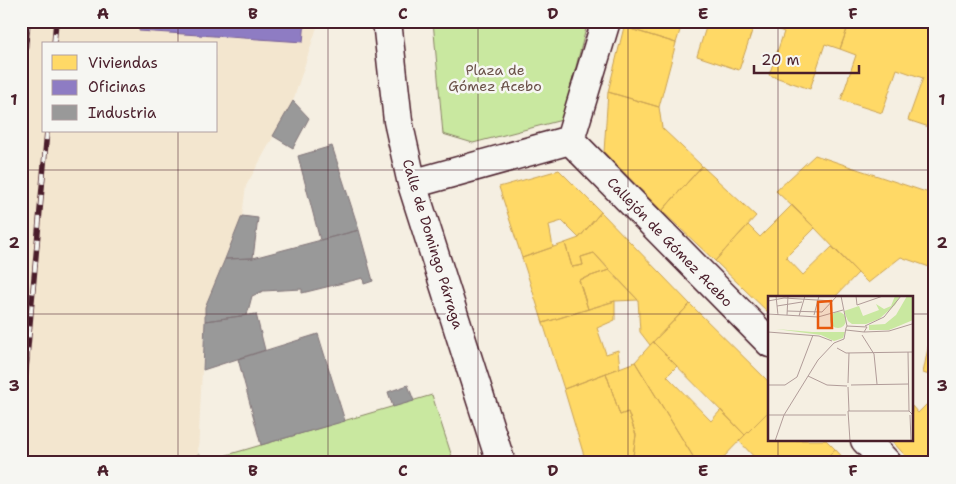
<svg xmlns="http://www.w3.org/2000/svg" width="956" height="484" font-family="'Shantell Sans',sans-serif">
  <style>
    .built { fill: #f3e6cf; fill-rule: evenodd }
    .green { fill: #c9e8a0; stroke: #8a8466 }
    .homes { fill: #ffd966; stroke: #c9a154 }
    .offices { fill: #8e7cc3; stroke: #7a6095 }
    .industry { fill: #999; stroke: #817478 }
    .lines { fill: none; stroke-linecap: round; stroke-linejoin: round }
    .street-casing { stroke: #4a1f2b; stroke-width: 31 }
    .street { stroke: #f6f6f2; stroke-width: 28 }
    .rail-casing { stroke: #4a1f2b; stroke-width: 5.5 }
    .rail { stroke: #f6f6f2; stroke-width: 4; stroke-dasharray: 11; stroke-linecap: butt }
    .grid { fill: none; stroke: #4a1f2b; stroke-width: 1; stroke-opacity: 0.55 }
    .labels { text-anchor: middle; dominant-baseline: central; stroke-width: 5; stroke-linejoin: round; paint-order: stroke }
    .park-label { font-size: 14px; fill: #6a5148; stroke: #f6f6f2 }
    .street-label { font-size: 14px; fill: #4a1f2b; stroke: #f6f6f2 }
    .inset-road { fill: none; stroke: #b19c99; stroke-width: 1 }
    .view { fill: #e8590c; fill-opacity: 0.15; stroke: #e8590c; stroke-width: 2.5 }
    .inset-edge { fill: none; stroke: #4a1f2b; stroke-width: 2.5 }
    .neatline { fill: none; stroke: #4a1f2b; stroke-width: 2 }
    .grid-label { font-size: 16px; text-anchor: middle; font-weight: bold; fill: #4a1f2b }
  </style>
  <rect width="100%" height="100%" fill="#f5efe2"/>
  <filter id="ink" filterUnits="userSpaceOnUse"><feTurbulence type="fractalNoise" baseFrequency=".02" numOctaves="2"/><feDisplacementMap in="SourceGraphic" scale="10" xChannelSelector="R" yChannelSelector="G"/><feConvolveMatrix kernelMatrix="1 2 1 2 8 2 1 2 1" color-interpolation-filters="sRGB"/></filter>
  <g filter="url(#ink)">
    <path class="built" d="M21,21H319L293,101L246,186L242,216L205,307L198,454L190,463H21ZM44,44H216V131H44Z"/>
    <path class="green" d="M433,21H588L562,120L473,143L443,134Z
      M432,395L454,463H190L198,454L210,460Z"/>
    <path class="homes" d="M626,21H683L676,43L624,27Z
      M708,21H772L771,27L755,22L739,70L697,56Z
      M772,21H850L840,49L825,44L810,89L769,75L784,32L771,27Z
      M850,21H926L935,24V129L908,120L923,78L897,69L882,113L841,100L856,55L840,49Z
      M624,27L676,43L659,107L608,92Z
      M608,92L659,107L662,128L702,166L662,211L604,152Z
      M815,155L935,195V269L901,257L868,283L858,273L815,228L776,191Z
      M702,166L756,216L715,261L662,211Z
      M559,170L601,212L579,238L562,221L549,225L553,247L522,258L499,187Z
      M792,205L815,228L786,257L803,275L832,247L858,273L834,298H770V314L715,261L748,225L760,237Z
      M601,212L690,304L650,345L640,332L638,300L594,253L581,257L583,265L572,267L565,243L579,238Z
      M565,243L572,267L583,265L581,257L594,253L609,270L579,280L588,309L543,323L522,258Z
      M609,270L638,300L615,301L588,309L579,280Z
      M615,301V320L597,328L606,354L618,350L620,368L564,389L543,323Z
      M690,304L770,383V410L745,435L653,342Z
      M935,315V340L930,338Z
      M930,338L935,340V377L923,373Z
      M653,342L677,366L667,376L711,421L721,410L745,435L718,463H697L635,362Z
      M635,362L697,463H632L636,435L628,412L620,415L606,373Z
      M606,373L620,415L628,412L636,435L632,463H611L585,459L564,389Z
      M933,398L935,399V463H912L891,440H912V406L918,413Z
      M770,410V440H826L835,449L821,463H768L764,459L759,462L739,441Z
      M835,449L848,463H821Z
      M585,459L611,463H586Z"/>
    <path class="offices" d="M140,21H305L303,42L139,31Z"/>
    <path class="industry" d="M293,101L309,118L293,148L273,136Z
      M332,146L359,230L320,240L298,156Z
      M242,216L258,218L253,258L225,259Z
      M359,230L373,281L364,284L363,278L302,293V289L263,291L252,296L247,315L205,321V307L225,259L253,258Z
      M256,314L265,350L203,370L205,321Z
      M318,334L345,421L261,445L238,359Z
      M408,385L414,401L393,407L388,392Z"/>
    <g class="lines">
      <defs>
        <path id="street" d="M387,21L398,121L412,184L501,463
          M570,140L770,343
          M570,140L606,21
          M412,184L570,140
          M865,440L887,463"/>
      </defs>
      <use href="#street" class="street-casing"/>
      <use href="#street" class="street"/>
      <defs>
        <path id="rail" d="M54,44L56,21
          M21,96L28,21
          M21,425L47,131"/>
      </defs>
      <use href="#rail" class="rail-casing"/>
      <use href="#rail" class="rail"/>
    </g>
  </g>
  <path class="grid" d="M178,21V44M328,21V463M478,21V463M628,21V463M778,21V298M178,131V463M21,170H935M21,314H770M912,314H935M778,440V463"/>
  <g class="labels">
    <g class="park-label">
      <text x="495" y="70">Plaza de<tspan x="495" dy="16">Gómez Acebo</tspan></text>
    </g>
    <g class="street-label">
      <text transform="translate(670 242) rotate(46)">Callejón de Gómez Acebo</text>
      <text transform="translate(433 244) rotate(73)">Calle de Domingo Párraga</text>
    </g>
  </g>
  <g transform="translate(768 296)">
    <rect width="145" height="145" fill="#f5efe2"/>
    <path d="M127,0H132L127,9L111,23L98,28H84L80,25L76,15L91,10L95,20L111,14L108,8L116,13L123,10ZM139,0H145V24L121,34H101V29L117,28L128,19ZM62 24a8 8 0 1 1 16 0a8 8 0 1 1-16 0ZM8,33L44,36H77L75,42L66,45L53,39Z" fill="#c9e8a0"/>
    <path class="inset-road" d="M8,0L10,19M73,0L79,30M88,0L89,9L115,0M0,5L16,2L65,5M9,10L34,6M19,15L54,16M54,16L69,0M0,18L50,21L75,14M19,19L20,0M46,19L51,0M31,20L37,0M97,30L116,21L133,0M0,36L51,40L64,45M96,36L121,35L144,28M94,39L106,58L109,88M69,52L78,57L145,56M140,56L141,115L145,119M40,80L59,89L79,90M80,87L81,57M0,89H17L29,81L45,39M83,89L141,88M80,91L81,115M0,119H78M142,119L143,145M7,145L16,119L50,64L66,47L76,43L78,32L79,30L99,31L96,36L78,34M82,145L80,115H141"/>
    <path class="view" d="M63,5L64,32H50V6Z"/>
    <rect width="145" height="145" class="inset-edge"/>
  </g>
  <rect width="956" height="484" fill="none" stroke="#f6f6f2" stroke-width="55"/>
  <rect x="42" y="42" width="175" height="90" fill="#f6f6f2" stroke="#b1a0a2"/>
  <rect x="52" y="55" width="25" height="15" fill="#ffd966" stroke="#b1a0a2"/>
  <text x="88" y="68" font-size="15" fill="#4a1f2b">Viviendas</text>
  <rect x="52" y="80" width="25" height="15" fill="#8e7cc3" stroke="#b1a0a2"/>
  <text x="88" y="92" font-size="15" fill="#4a1f2b">Oficinas</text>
  <rect x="52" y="105" width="25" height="15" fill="#999999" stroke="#b1a0a2"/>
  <text x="88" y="118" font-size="15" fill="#4a1f2b">Industria</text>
  <path d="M754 65v8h105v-8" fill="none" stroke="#4a1f2b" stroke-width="2.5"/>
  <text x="761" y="65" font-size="15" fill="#4a1f2b" stroke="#f6f6f2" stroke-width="4" paint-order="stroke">20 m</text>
  <rect x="28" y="28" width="900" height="428" class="neatline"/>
  <g class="grid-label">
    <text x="103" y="19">A</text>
    <text x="253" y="19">B</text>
    <text x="403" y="19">C</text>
    <text x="553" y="19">D</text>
    <text x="703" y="19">E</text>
    <text x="853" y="19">F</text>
    <text x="14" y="105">1</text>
    <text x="942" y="105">1</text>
    <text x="14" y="248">2</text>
    <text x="942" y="248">2</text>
    <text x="14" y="391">3</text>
    <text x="942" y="391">3</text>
    <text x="103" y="476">A</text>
    <text x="253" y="476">B</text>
    <text x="403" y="476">C</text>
    <text x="553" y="476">D</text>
    <text x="703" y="476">E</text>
    <text x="853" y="476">F</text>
  </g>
</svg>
